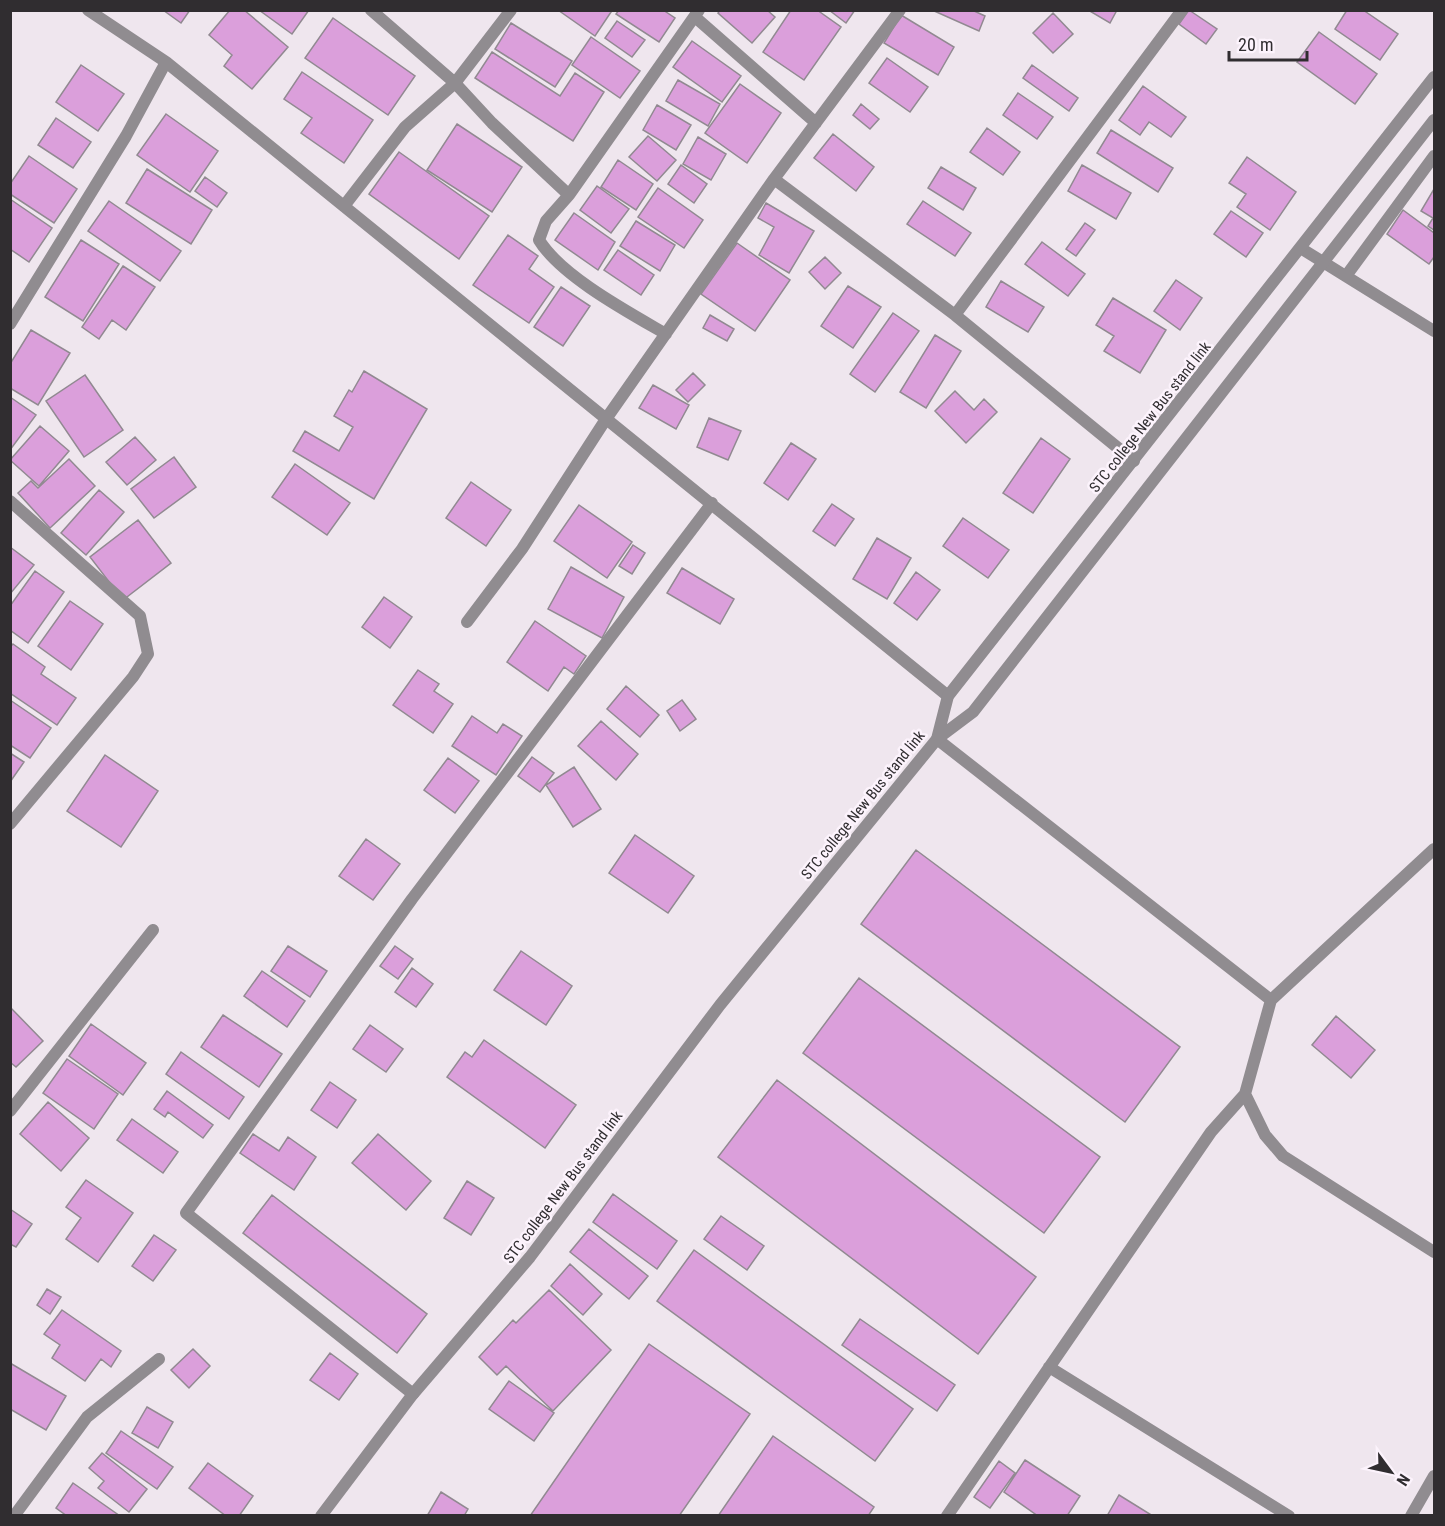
<svg xmlns="http://www.w3.org/2000/svg" width="1445" height="1526" font-family="'Roboto Condensed',sans-serif">
  <style>
    .building { fill: #db9fdb; stroke: #918991; stroke-width: 1.5 }
    .lines { fill: none; stroke-linecap: round; stroke-linejoin: round }
    .minor { stroke: #908c90; stroke-width: 12 }
    .tertiary { stroke: #908c90; stroke-width: 12 }
    .labels { text-anchor: middle; dominant-baseline: central; stroke-width: 5; stroke-linejoin: round; paint-order: stroke }
    .street-label { font-size: 15px; fill: #302d30; stroke: #fcf3fc }
  </style>
  <rect width="100%" height="100%" fill="#efe6ee"/>
  <path class="building" d="M163,10H190L181,23Z
    M230,10H244L288,47L252,89L224,66L232,55L209,35Z
    M259,10H309L292,34Z
    M558,10H609L611,12L595,36Z
    M619,10H663L675,18L659,42L616,14Z
    M720,10H767L775,17L752,43L718,13Z
    M791,10H817L841,27L804,80L763,52Z
    M829,10H855L846,23Z
    M932,10H972L985,16L979,31Z
    M1088,10H1117L1110,23Z
    M1189,10L1217,29L1206,44L1179,24Z
    M1347,10H1363L1398,34L1380,60L1335,29Z
    M1053,13L1073,34L1053,53L1033,33Z
    M901,15L954,47L938,75L884,43Z
    M333,18L415,76L388,115L305,58Z
    M617,21L645,40L632,57L605,38Z
    M511,23L572,61L555,87L495,49Z
    M1319,32L1377,74L1355,104L1297,62Z
    M591,37L640,71L620,98L572,65Z
    M692,41L741,76L722,102L673,67Z
    M492,52L560,96L575,73L604,92L573,141L475,78Z
    M887,58L928,87L910,112L869,83Z
    M81,65L124,94L98,131L56,102Z
    M1032,65L1078,98L1069,111L1023,78Z
    M302,72L373,120L344,163L301,133L312,118L284,99Z
    M678,80L720,104L708,126L666,101Z
    M740,84L781,113L747,163L705,133Z
    M1143,86L1186,117L1171,137L1149,122L1140,135L1119,120Z
    M1018,93L1053,117L1037,139L1003,115Z
    M861,104L879,119L870,129L853,115Z
    M657,105L691,125L676,150L643,130Z
    M166,114L218,151L190,192L137,155Z
    M56,118L91,142L73,168L38,145Z
    M457,124L522,167L492,212L427,170Z
    M987,128L1020,152L1003,175L970,152Z
    M1111,130L1173,168L1158,192L1097,153Z
    M833,134L874,167L856,191L814,158Z
    M648,136L676,160L657,181L629,157Z
    M698,137L726,154L711,180L683,164Z
    M399,152L489,216L459,259L369,194Z
    M29,156L77,189L54,223L10,194V184Z
    M1247,157L1296,192L1270,230L1237,207L1246,194L1229,183Z
    M618,160L653,184L636,210L601,187Z
    M681,165L707,184L694,203L668,184Z
    M1082,165L1131,193L1116,219L1068,191Z
    M941,167L976,188L963,210L928,188Z
    M147,169L212,210L191,244L126,203Z
    M205,177L227,193L217,207L195,191Z
    M597,186L629,209L611,233L580,210Z
    M658,188L703,220L684,248L638,217Z
    M1434,189V230L1428,226L1433,218L1421,211Z
    M10,199L52,228L29,262L10,249Z
    M109,201L181,251L160,281L88,231Z
    M923,201L971,233L955,256L907,224Z
    M766,203L814,231L789,273L759,255L774,227L758,218Z
    M1403,210L1434,233V257L1429,264L1387,234Z
    M1231,211L1263,233L1246,257L1214,234Z
    M574,213L615,242L598,270L555,240Z
    M636,221L675,245L660,271L620,246Z
    M1085,223L1095,230L1076,256L1066,249Z
    M508,235L538,256L529,269L554,287L529,323L473,285Z
    M81,240L119,264L83,321L45,297Z
    M1042,242L1085,274L1068,296L1025,264Z
    M737,243L790,280L755,331L701,294Z
    M618,250L654,275L641,295L604,270Z
    M825,257L841,273L825,289L809,272Z
    M123,266L155,287L126,330L112,320L99,339L82,327Z
    M1176,280L1202,298L1180,330L1154,311Z
    M1001,281L1044,307L1028,332L986,307Z
    M848,286L881,307L853,348L821,326Z
    M561,287L590,306L563,346L534,327Z
    M1113,298L1166,330L1140,373L1104,351L1114,336L1096,325Z
    M893,313L919,331L875,392L850,374Z
    M710,315L734,329L727,341L703,328Z
    M31,330L70,353L38,405L10,388V364Z
    M935,335L961,351L926,408L900,392Z
    M364,371L427,409L374,499L293,451L305,431L339,451L353,427L334,416L349,390L352,392Z
    M693,373L705,385L688,402L676,390Z
    M85,375L123,430L84,457L46,401Z
    M653,385L689,405L676,429L639,408Z
    M955,391L974,410L984,399L997,412L966,443L935,411Z
    M10,397L36,415L10,450Z
    M709,418L741,431L728,460L697,447Z
    M40,426L69,451L39,486L10,460Z
    M135,437L156,460L127,485L106,462Z
    M1041,438L1070,459L1033,513L1003,493Z
    M791,443L816,459L788,500L764,483Z
    M174,457L196,487L154,518L131,489Z
    M69,459L95,486L50,528L18,493L31,481L38,488Z
    M295,464L350,503L327,535L272,497Z
    M471,482L511,510L486,546L446,518Z
    M99,490L124,512L86,555L61,533Z
    M832,504L854,519L835,546L813,531Z
    M579,505L632,542L607,578L554,541Z
    M963,518L1009,550L988,578L943,546Z
    M138,520L171,563L123,600L90,557Z
    M877,538L911,558L887,599L853,579Z
    M633,545L645,553L632,574L619,566Z
    M10,547L34,565L10,594Z
    M571,567L624,597L602,638L548,609Z
    M682,568L734,599L720,624L667,593Z
    M35,571L64,592L28,643L10,630V606Z
    M916,572L940,590L917,620L894,603Z
    M384,597L412,617L390,648L362,627Z
    M70,601L103,624L71,670L38,646Z
    M535,621L586,656L574,674L564,667L548,691L507,662Z
    M13,644L45,667L41,674L76,698L57,725L10,693V647Z
    M418,670L439,684L434,691L453,704L433,733L393,705Z
    M626,686L659,715L640,737L607,709Z
    M10,700L51,728L30,758L10,745Z
    M682,700L696,719L680,731L667,711Z
    M472,716L497,733L503,724L522,736L496,775L452,746Z
    M601,721L638,754L616,780L578,746Z
    M10,753L24,762L10,782Z
    M105,755L158,791L121,847L67,811Z
    M532,757L554,773L540,792L518,776Z
    M448,758L479,781L455,813L424,790Z
    M574,767L601,809L573,827L546,785Z
    M635,835L694,876L668,913L609,873Z
    M366,839L400,864L373,900L339,876Z
    M916,850L1180,1047L1125,1122L861,924Z
    M288,946L327,971L310,997L271,971Z
    M395,946L413,959L398,979L380,966Z
    M521,951L572,986L546,1025L494,990Z
    M412,968L433,984L416,1007L395,992Z
    M262,971L305,1001L287,1027L244,996Z
    M859,978L1100,1157L1044,1233L803,1053Z
    M10,1007L43,1041L16,1067L10,1062Z
    M223,1015L282,1054L259,1087L201,1047Z
    M1336,1016L1375,1050L1351,1078L1312,1045Z
    M91,1024L146,1063L123,1095L69,1056Z
    M370,1025L403,1049L386,1072L353,1049Z
    M484,1040L576,1105L545,1148L447,1077L465,1052L472,1057Z
    M181,1052L244,1097L229,1119L166,1074Z
    M67,1059L118,1094L94,1129L43,1093Z
    M777,1080L1036,1277L978,1354L718,1157Z
    M330,1082L356,1100L337,1128L311,1110Z
    M167,1091L213,1125L203,1138L168,1112L165,1117L154,1109Z
    M48,1102L89,1138L61,1171L20,1134Z
    M132,1119L178,1152L163,1173L117,1140Z
    M253,1134L279,1151L288,1137L316,1157L294,1190L240,1153Z
    M378,1134L431,1181L406,1210L352,1163Z
    M86,1180L133,1213L98,1262L66,1239L81,1218L66,1207Z
    M467,1181L494,1198L471,1235L444,1218Z
    M613,1194L677,1241L657,1269L593,1222Z
    M272,1195L427,1314L397,1353L243,1233Z
    M10,1209L32,1224L16,1247L10,1244Z
    M721,1216L764,1246L747,1270L704,1239Z
    M589,1229L648,1276L629,1299L570,1252Z
    M154,1235L176,1250L153,1281L132,1266Z
    M694,1250L913,1409L875,1461L657,1301Z
    M570,1264L602,1294L583,1315L551,1286Z
    M47,1289L61,1297L50,1314L37,1305Z
    M549,1290L611,1350L553,1411L506,1366L497,1375L479,1357L513,1320L516,1323Z
    M62,1310L121,1351L111,1367L101,1359L85,1381L52,1358L60,1345L44,1334Z
    M860,1319L955,1385L937,1411L842,1345Z
    M649,1344L750,1414L679,1516H530Z
    M193,1349L210,1366L189,1388L171,1370Z
    M330,1353L358,1374L339,1400L310,1380Z
    M10,1363L66,1396L46,1430L10,1409Z
    M509,1381L554,1413L534,1441L489,1409Z
    M147,1407L173,1422L158,1448L132,1433Z
    M121,1431L173,1467L157,1489L106,1453Z
    M773,1436L874,1507L868,1516H718Z
    M102,1453L147,1489L129,1512L98,1488L104,1481L89,1468Z
    M1025,1460L1080,1496L1067,1516H1038L1004,1492Z
    M999,1461L1015,1473L990,1508L974,1497Z
    M208,1463L253,1496L239,1516H226L189,1488Z
    M73,1483L120,1516H67L56,1508Z
    M441,1492L468,1509L464,1516H427Z
    M1119,1495L1153,1516H1107Z"/>
  <g class="lines">
    <path class="minor" d="M88,10L166,62L948,696
      M371,10L455,83L492,123L569,195L546,221L539,240C561,276 628,312 666,334
      M695,17L816,123
      M774,179L955,315L1134,461
      M569,195L699,10
      M344,206L405,127L455,83L511,10
      M1302,249L1434,331
      M1346,276L1434,156
      M955,315L1182,10
      M10,324L126,136L166,62
      M10,501L140,616L148,654L133,677L10,824
      M467,622L522,549L606,419L774,179L900,10
      M937,739L1271,1000L1245,1094L1265,1135L1283,1156L1434,1252
      M1271,1000L1434,849
      M10,1111L153,930
      M1049,1367L1289,1516
      M413,1394L186,1213L412,899L712,503
      M14,1516L87,1417L159,1359
      M947,1516L1211,1132L1245,1094
      M1411,1516L1434,1476"/>
    <path class="tertiary" d="M937,739L973,712L1434,120
      M321,1516L413,1394L530,1257L720,1005L937,739L948,696L1434,77"/>
  </g>
  <g class="labels">
    <g class="street-label">
      <text transform="translate(1150 417) rotate(-52)">STC college New Bus stand link</text>
      <text transform="translate(863 805) rotate(-51)">STC college New Bus stand link</text>
      <text transform="translate(563 1187) rotate(-53)">STC college New Bus stand link</text>
    </g>
  </g>
  <rect width="1445" height="1526" fill="none" stroke="#302d30" stroke-width="24"/>
  <g transform="translate(1391 1472) rotate(123)" stroke="#fcf3fc" stroke-width="4.5" paint-order="stroke">
  <path d="M0-4.5L10 22L0 15L-10 22Z" fill="#302d30"/>
  <text y="-9" font-size="16" font-weight="bold" text-anchor="middle" fill="#302d30">N</text>
  </g>
  <path d="M1229 51v9h78v-9" fill="none" stroke="#302d30" stroke-width="3"/>
  <text x="1238" y="51" font-size="18" fill="#302d30" stroke="#fcf3fc" stroke-width="4.5" paint-order="stroke">20 m</text>
</svg>
